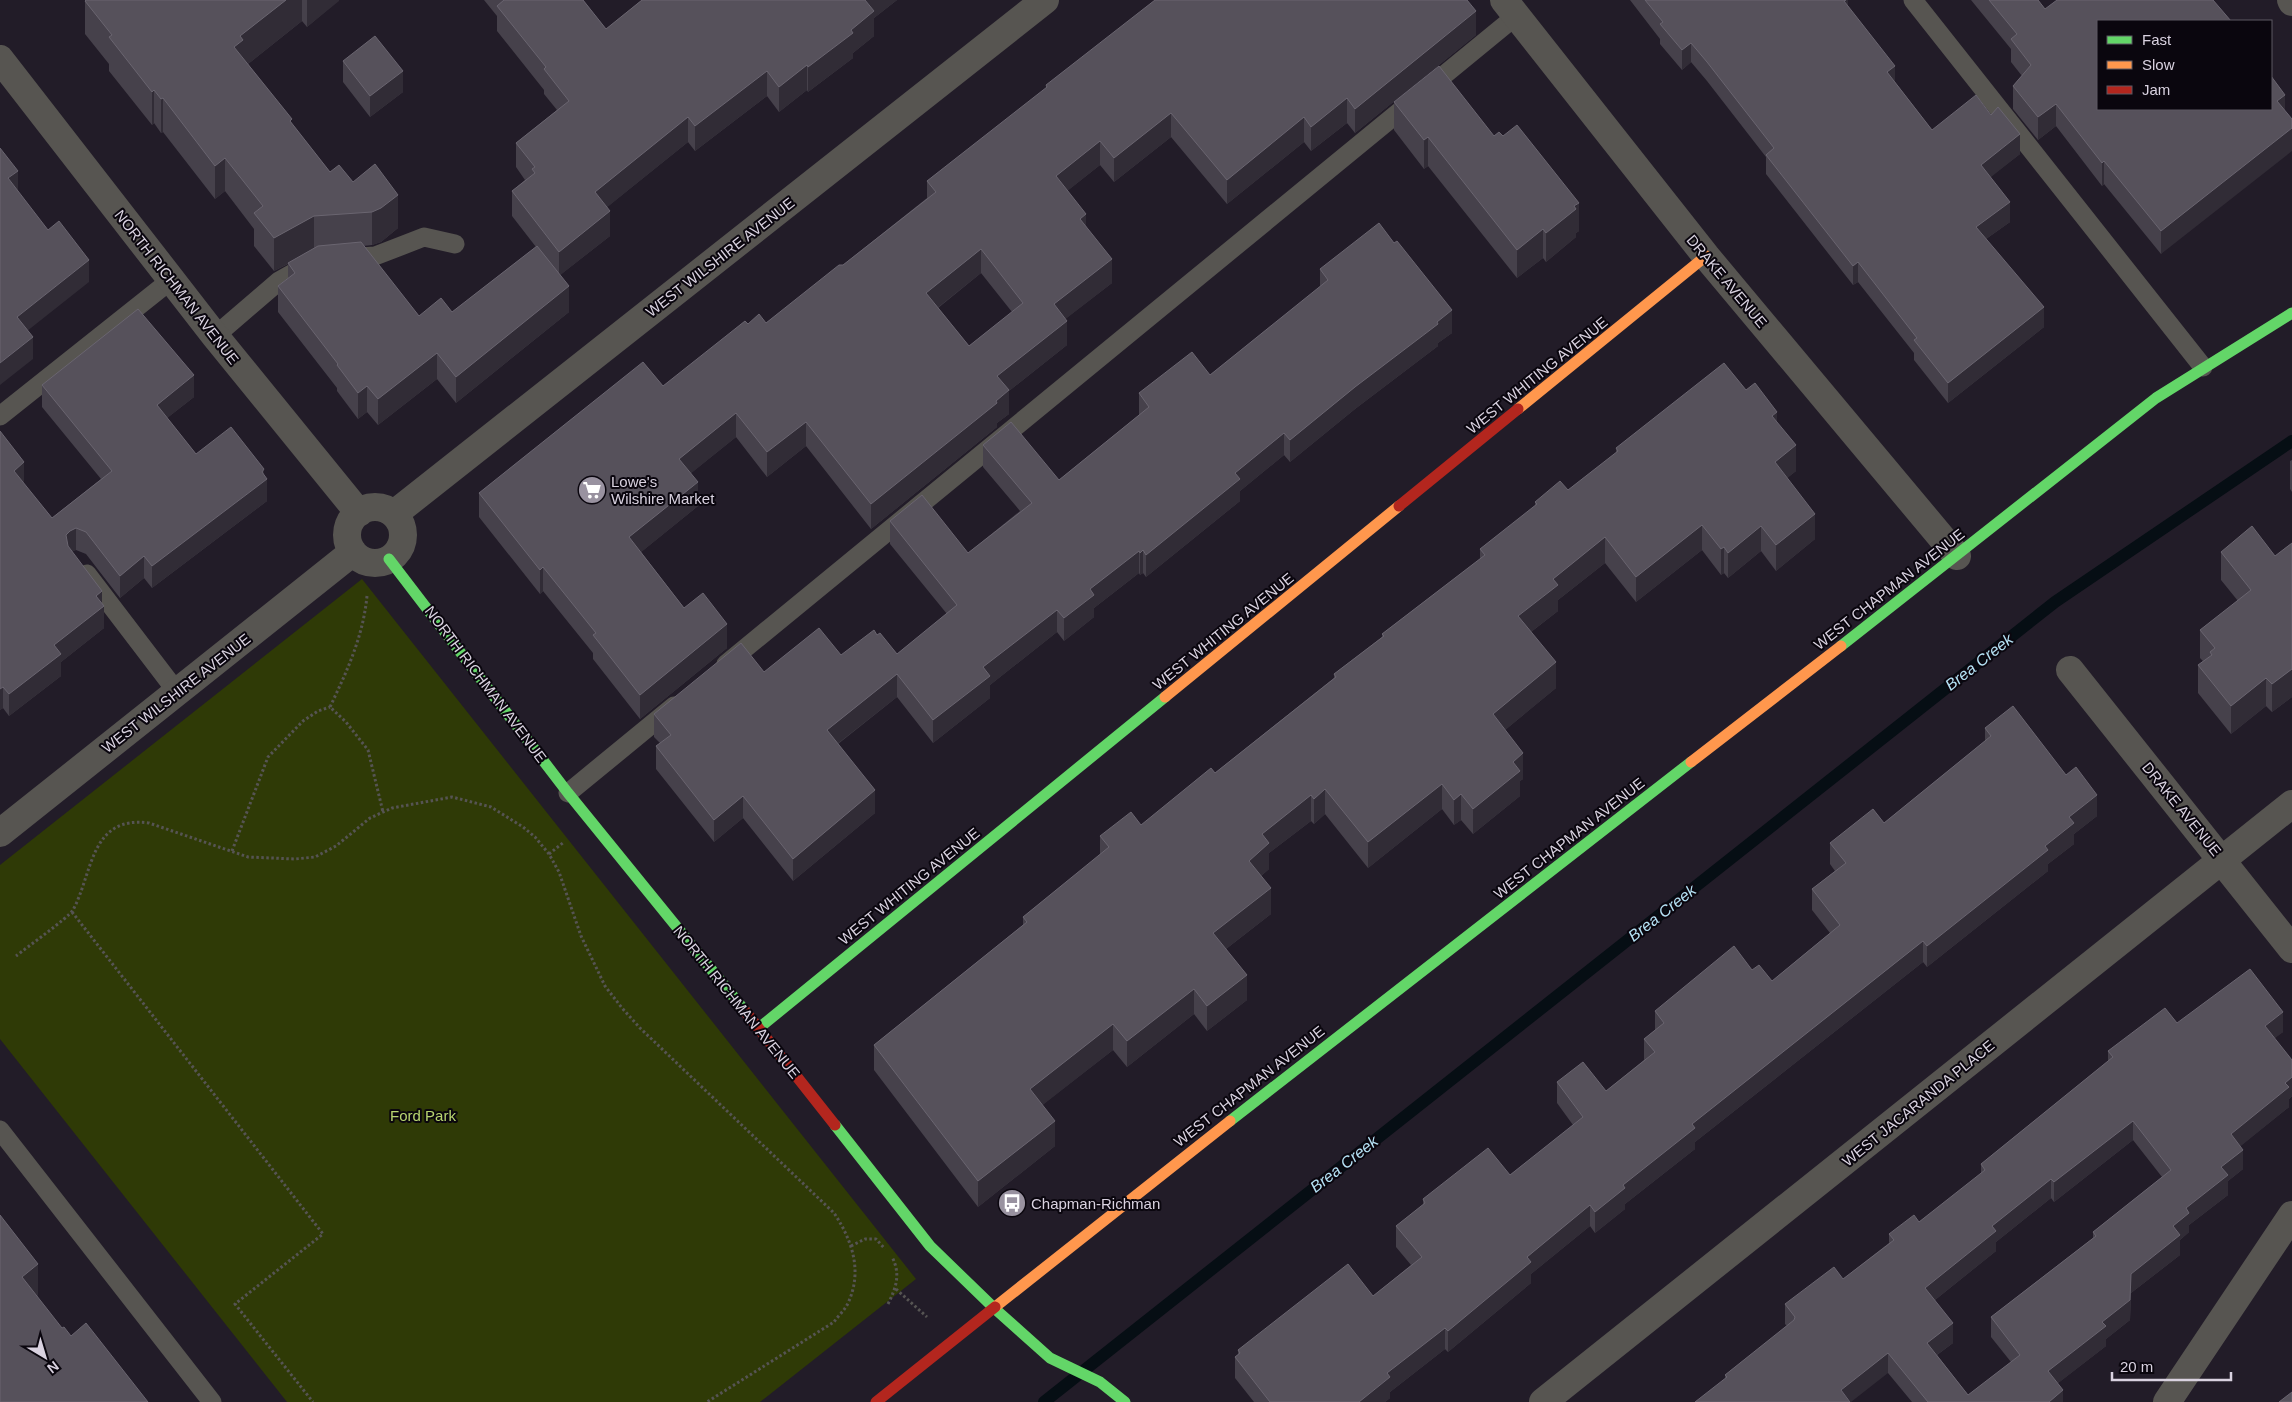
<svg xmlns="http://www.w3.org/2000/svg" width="2292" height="1402" font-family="Helvetica,sans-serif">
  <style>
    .green { fill: #2f3a06 }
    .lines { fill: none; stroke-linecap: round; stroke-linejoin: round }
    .stream { stroke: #060e14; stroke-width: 12 }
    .path { stroke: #565453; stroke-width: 3; stroke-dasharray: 2.5 2.5; stroke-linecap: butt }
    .lane { stroke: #575551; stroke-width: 19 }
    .street { stroke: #575551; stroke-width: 28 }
    .fast { stroke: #63d668; stroke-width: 11 }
    .slow { stroke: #ff974d; stroke-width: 11 }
    .jam { stroke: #b3261e; stroke-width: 11 }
    .wall { fill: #46414b; fill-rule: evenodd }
    .shaded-wall { fill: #312c36 }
    .building { fill: #56515b; stroke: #6a6570; fill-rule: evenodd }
    .labels { text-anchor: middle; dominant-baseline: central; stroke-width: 4; stroke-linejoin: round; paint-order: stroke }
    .street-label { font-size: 15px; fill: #d9d2e0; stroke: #0a060e }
    .poi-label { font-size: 15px; fill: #d9d2e0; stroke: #0a060e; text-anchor: start }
    .park-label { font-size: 15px; fill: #b8d570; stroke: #0a060e }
    .water-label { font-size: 16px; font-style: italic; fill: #b5e2f5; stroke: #0a060e }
  </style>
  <rect width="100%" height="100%" fill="#221c28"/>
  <path class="green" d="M362,579L916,1279L760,1402H287L0,1039V865Z"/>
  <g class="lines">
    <path class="stream" d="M1044,1402L2055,602L2292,441"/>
    <path class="path" d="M367,596C363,637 347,671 330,707L346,722L368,750L383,812
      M232,851L268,757L303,721L318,711L330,707
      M549,854L564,842
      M72,912L323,1234L235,1304L313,1402
      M16,956C26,948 68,918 73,910C93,873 90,815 149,823L248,857L295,859L315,857L336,846L370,818L392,808L452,797L491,807L523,827L535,837L549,854L559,872L581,936L605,986L622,1008L640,1028L834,1213C852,1240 863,1271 848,1303C845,1310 838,1316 834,1322L707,1402
      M851,1246L865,1239H876L885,1249
      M896,1289L927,1317
      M888,1304C896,1288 901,1274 892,1257"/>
    <path class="lane" d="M1913,0L2203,367
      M345,258L375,256L424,237L455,244
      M215,336L279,281L309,264
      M0,416L171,280
      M87,574L177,692
      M726,664L1516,16
      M568,793L674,706
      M0,1130L212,1402"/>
    <path class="street" d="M1504,0L1706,256L1957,556
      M2291,0L2292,2
      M0,59L215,336L359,513
      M347 535a28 28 0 1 1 56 0a28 28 0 1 1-56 0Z
      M394,514L1045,0
      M2070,670L2292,949
      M0,833L353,552
      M1543,1402L2292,804
      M2167,1402L2292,1215"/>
    <path class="fast" d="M389,559L568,793L745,1011
      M1841,646L2156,398L2292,313
      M759,1028L1165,697
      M1230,1121L1691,762
      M835,1125L930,1246L994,1308L1050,1358L1100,1382L1125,1402"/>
    <path class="slow" d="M1518,409L1706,256
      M1165,697L1399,506
      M1691,762L1841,646
      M995,1307L1230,1121"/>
    <path class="jam" d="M1399,506L1518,409
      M745,1011L835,1125
      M876,1402L995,1307"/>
  </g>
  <path class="wall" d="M86,0H339L307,27L302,21L248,64L292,124L330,172L353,182L398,228L381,242L372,245L363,246L419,316L452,312L536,247L512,216V191L525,180L516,167V143L557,110L544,94V90L497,31V16L484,0H583L606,29L642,0H897L874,18V36L853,53V58L808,92L807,90L779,112L767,96L695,151L688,142L607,207L610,236L560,275L569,312L456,403L437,379L378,425L367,412L358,419L337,391V388L278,312V286L288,278V264L274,271L254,246V229L225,191L215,199L163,132L161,133L154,123L152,125L109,71V64L85,34V1Z
    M1630,0H1848V6L1895,82L1932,130L2020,154L1990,177L2010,222L1986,239L2044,327L1948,403L1914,360V353L1858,282L1853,285L1766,174V157L1707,81L1691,62L1682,70L1660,44V39Z
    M1971,0H2038L2045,9L2271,109L2161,254L2104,184L2102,186L2056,126L2038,140L2013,109V86L2022,76L2011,62V49Z
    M1476,35L1355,133L1347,123L1311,151L1304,142L1227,204L1171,137L1114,182L1100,165L1067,191L1086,226L1112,283L1065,319L1067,345L1009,391V414L997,423V427L871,529L806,446L767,477L736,437L691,473L698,506L641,552L684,608L727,648L640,719L593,659V653L543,591L540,594L479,517V493L663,386L748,324L766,323L843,265L927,198V181L1046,89V85ZM981,273L1012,312L969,346L938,308Z
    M343,61L403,92L370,117L343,82Z
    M1394,102L1494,136L1579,231L1576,233V237L1546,262L1543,258L1517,278L1428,166L1424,169L1394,130Z
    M1320,269L1452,333L1438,343V346L1355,409L1290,462L1284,455L1240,491V501L1146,577L1143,573L1140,575L1139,573L1094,608V617L1064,641L1057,632L990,685V698L933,743L897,697L838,744L875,813L793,881L743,818L714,842L656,769V746L660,743L654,737V714L764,672L841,655L877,635L897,654L947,614L890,544V521L968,553L1020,511L983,467V445L1059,480L1139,415V393L1210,375L1320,287Z
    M42,385L194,397L167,418L196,454L264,475L267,501L152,588L144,578L120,598L86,554L76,550L72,551L102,603L104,628L61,662V676L9,716L3,708L0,710L24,484L52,518L101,479L42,407Z
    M1746,390L1777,422L1796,471L1787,478L1815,539L1776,571L1761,551L1728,578L1724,573L1721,575L1702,550L1636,602L1605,563L1558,600V611L1531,632L1556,688L1505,730L1523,779L1520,781V796L1473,834L1461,820L1454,825L1442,809L1368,868L1325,814L1314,824L1311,821L1269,853V869L1261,876L1271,914L1226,949L1247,1000L1207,1031L1194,1014L1127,1067L1113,1050L1042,1105L1055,1146L978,1207L874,1070V1045L1023,925V917L1100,855V836L1141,825L1215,773L1334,678V674L1382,637V634L1480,559V549L1535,506V502L1568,490L1616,453V448Z
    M2292,460V492L2290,489V461Z
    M2292,543V697L2272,712L2266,706L2231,734L2198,693V665L2203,661L2200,658V630L2238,601L2221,580V552L2275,556Z
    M1985,728L2097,816L2074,834V844L2048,864V871L1927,967L1923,962L1695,1142V1149L1625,1204V1209L1595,1233L1590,1226L1531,1274V1283L1448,1352L1445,1349L1390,1392V1398L1385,1402H1254L1235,1378V1357L1238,1355V1350L1373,1296L1411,1265L1396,1247V1226L1423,1205V1199L1510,1175L1573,1125L1557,1103V1082L1606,1091L1644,1060V1039L1655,1030V1011L1752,970L1772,981L1830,933L1812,910V889L1835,871L1830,864V843L1884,823L1985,741Z
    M2177,1023L2283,1032L2274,1038L2292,1060V1096L2289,1099V1107L2240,1146L2243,1169L2228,1181V1195L2189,1225V1232L2180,1240V1255L2131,1293L2130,1320L2106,1339V1346L2058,1383L2063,1402H1912L1888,1373L1725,1378V1375L1787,1326L1785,1324V1304L1843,1279L1889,1243V1234L1919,1222L1981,1174V1164L2108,1061V1051ZM2133,1140L2162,1177L2093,1232V1238L1991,1317V1337L2011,1362L1968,1395L1937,1355L1953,1343L1935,1300L1996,1251V1242L2051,1198L2054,1202Z"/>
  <path class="shaded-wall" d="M286,0H302V21L243,68L234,47L240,36Z
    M307,0H339V1L307,27Z
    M865,0H897L874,18V36L853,53V58L808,92V67L851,30Z
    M1846,0H1848V18L1844,1Z
    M1476,11V35L1355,133V109Z
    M1691,43V62L1682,70V50Z
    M807,65V90L779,112V87Z
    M1895,66V86L1887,72Z
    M403,71V92L370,117V96Z
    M767,71V96L695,151V126Z
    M154,90V123L152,125V92Z
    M2285,95V117L2277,101Z
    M163,98V132L161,133V99Z
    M1347,98V123L1311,151V127Z
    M2056,104V126L2038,140V117Z
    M1171,113V137L1114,182V158Z
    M688,117V142L595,217V192Z
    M1304,117V142L1227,204V180Z
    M2292,128V151L2161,254V231Z
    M2020,134V154L1981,185V165Z
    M1428,137V166L1424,169V140Z
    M1100,141V165L1056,200V176Z
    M225,158V191L215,199V166Z
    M2104,161V184L2102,186V163Z
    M18,171V193L8,178Z
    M398,195V228L381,242L372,245V212Z
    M2010,202V222L1976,246V227Z
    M1579,203V231L1576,233V237L1546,262V233Z
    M610,211V236L559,276V252Z
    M1086,214V238L1080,219Z
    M314,216V250L274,271V238Z
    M1543,229V258L1517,278V250Z
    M981,249V273L926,317V293Z
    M1112,259V283L1054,328V304Z
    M89,260V282L17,339V317Z
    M1858,262V282L1853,285V266Z
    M569,286V312L456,403V377Z
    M2044,307V327L1948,403V383Z
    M1452,310V333L1438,343V346L1355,409L1290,462V440L1355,387Z
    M1067,321V345L1009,391V414L997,423V427L871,529V504L997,376Z
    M33,337V359L0,385V363Z
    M437,353V379L378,425V399Z
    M194,375V397L157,426V405Z
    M367,386V412L358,419V393Z
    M1777,412V437L1772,416Z
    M736,413V437L679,483V459Z
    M806,422V446L767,477V452Z
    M1284,433V455L1240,491V501L1146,577V555L1235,473Z
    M1796,445V471L1775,488V462Z
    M24,462V484L14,471Z
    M264,469V481L267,479V501L152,588V566Z
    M698,482V506L629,562V537Z
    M1815,514V539L1776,571V545Z
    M1702,525V550L1636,602V577Z
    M1761,526V551L1728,578V553Z
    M76,528V550L70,552L66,557V535L70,531Z
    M1605,537V563L1558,600V611L1518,642V616L1553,579Z
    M1724,547V573L1721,575V549Z
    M1143,550V573L1140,575V553Z
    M1139,551V573L1094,608V617L1064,641V618L1090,589Z
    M144,556V578L120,598V576Z
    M543,567V591L540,594V570Z
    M102,591V608L104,606V628L61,662V676L9,716V694L54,645L96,596Z
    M1057,610V632L990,685V698L933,743V720L983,667Z
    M727,624V648L640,719V695Z
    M1556,662V688L1493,740V714Z
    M2292,669V697L2272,712V684Z
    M897,674V697L827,752V730Z
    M2266,678V706L2231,734V706Z
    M3,687V708L0,710V689Z
    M1523,753V779L1520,781V796L1473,834V809L1513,762Z
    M1442,784V809L1368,868V842Z
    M1325,789V814L1314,824V799Z
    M875,790V813L793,881V859Z
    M1461,794V820L1454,825V800Z
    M1311,795V821L1269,853V869L1249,886V861L1262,834Z
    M2097,795V816L2074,834V844L2048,864V871L1927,967V946L2045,846L2069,817Z
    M743,796V818L714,842V820Z
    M1271,888V914L1213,959V933Z
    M1923,941V962L1695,1142V1149L1625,1204V1209L1595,1233V1212L1623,1185L1692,1124Z
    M1247,975V1000L1207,1031V1006Z
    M1194,989V1014L1127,1067V1041Z
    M2283,1012V1032L2265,1046V1026Z
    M1113,1024V1050L1030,1115V1089Z
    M2292,1077V1096L2289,1099V1107L2231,1154V1134Z
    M1055,1121V1146L978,1207V1181Z
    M2133,1121V1140L2054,1202V1182Z
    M2243,1150V1169L2228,1181V1195L2189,1225V1232L2180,1240V1255L2131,1293L2130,1320L2106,1339V1346L2048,1391V1371L2102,1322L2131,1274L2173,1226L2186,1208L2221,1167Z
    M2051,1179V1198L1996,1242V1251L1925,1308V1288L1992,1226Z
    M1590,1205V1226L1531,1274V1283L1448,1352V1331L1527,1257Z
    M38,1264V1304L22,1277Z
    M1953,1323V1343L1927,1362V1343Z
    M1445,1328V1349L1390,1392V1398L1385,1402H1359L1387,1373Z
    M1888,1353V1373L1851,1402L1841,1390Z
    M2063,1390V1402H2049Z"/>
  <path class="building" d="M86,0H286L240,36L243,40L234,47L292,119L290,121L330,172L339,165L353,182L375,164L398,195L381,208L372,212L314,216L274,238L254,213L263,206L225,158L215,166L163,98L161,99L154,90L152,92L109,37L112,35L85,1Z
    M504,0H583L606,29L642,0H865L874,11L851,30L853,33L808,67L807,65L779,87L767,71L695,126L688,117L595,192L610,211L559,252L512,191L535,173L532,169L535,167L516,143L569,101L544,69L546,67L497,6Z
    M1155,0H1467L1476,11L1355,109L1347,98L1311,127L1304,117L1227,180L1171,113L1114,158L1100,141L1056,176L1086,214L1080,219L1112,259L1054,304L1067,321L997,376L1009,390L996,401L997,403L871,504L806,422L767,452L736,413L679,459L698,482L629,537L684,608L703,593L727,624L640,695L593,635L596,633L543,567L540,570L479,493L643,362L663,386L745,321L748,324L759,314L766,323L839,265H843L936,192L927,181L1047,87L1046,85ZM981,249L1023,303L969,346L926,293Z
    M1645,0H1846L1844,1L1895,66L1887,72L1932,130L1976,95L1991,115L1998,107L2020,134L1981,165L2010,202L1976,227L2044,307L1948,383L1914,340L1917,338L1858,262L1853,266L1766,155L1774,148L1707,62L1691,43L1682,50L1660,24L1663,22Z
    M1989,0H2038L2045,9L2057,0H2213L2231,21H2098V109H2271V76L2285,95L2277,101L2292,119V128L2161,231L2104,161L2102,163L2056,104L2038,117L2013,86L2031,65L2011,39L2017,34Z
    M375,36L403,71L370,96L343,61Z
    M1439,66L1494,136L1499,132L1503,136L1517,125L1579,203L1574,206L1576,209L1546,233L1543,229L1517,250L1428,137L1424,140L1394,102Z
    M0,148L18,171L8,178L48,230L59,221L89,260L17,317L33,337L0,363Z
    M1379,223L1394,243L1397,241L1452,310L1437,322L1438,324L1355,387L1290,440L1284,433L1235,473L1240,479L1146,555L1143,550L1140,553L1139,551L1090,589L1094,595L1064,618L1057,610L983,667L990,676L933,720L897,674L827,730L875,790L793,859L743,796L714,820L656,746L671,735L654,714L741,643L764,672L819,628L841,655L874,630L877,635L880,633L897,654L957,605L890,521L922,495L968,553L1032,503L983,445L1011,422L1059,480L1149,407L1139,393L1192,352L1210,375L1328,280L1320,269Z
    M361,242L419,316L441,298L452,312L537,246L569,286L456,377L437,353L378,399L367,386L358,393L337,365L338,364L278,286L295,273L288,263L318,246Z
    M138,309L194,375L157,405L196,454L231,427L264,469L262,472L267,479L152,566L144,556L120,576L86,532L76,528L70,531L66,535L68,546L102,591L96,596L104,606L54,645L61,654L9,694L3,687L0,689V431L24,462L14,471L52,518L112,471L42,385Z
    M1724,363L1746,390L1755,383L1777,412L1772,416L1796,445L1775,462L1815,514L1776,545L1761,526L1728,553L1724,547L1721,549L1702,525L1636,577L1605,537L1553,579L1558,585L1518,616L1556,662L1493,714L1523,753L1513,762L1520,771L1473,809L1461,794L1454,800L1442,784L1368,842L1325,789L1314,799L1311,795L1262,834L1269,843L1249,861L1271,888L1213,933L1247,975L1207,1006L1194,989L1127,1041L1113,1024L1030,1089L1055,1121L978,1181L874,1045L1027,922L1023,917L1109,847L1100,836L1131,812L1141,825L1211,768L1215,773L1336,677L1334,674L1384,636L1382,634L1485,555L1480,549L1537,504L1535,502L1560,481L1568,490L1618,451L1616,448Z
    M2252,526L2275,556L2292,543V669L2272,684L2266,678L2231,706L2198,665L2212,655L2210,652L2215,648L2200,630L2251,590L2221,552Z
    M2013,706L2066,775L2076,767L2097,795L2069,817L2074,823L2045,846L2048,850L1927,946L1923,941L1692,1124L1695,1128L1623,1185L1625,1188L1595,1212L1590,1205L1527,1257L1531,1262L1448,1331L1445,1328L1387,1373L1390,1377L1359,1402H1270L1235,1357L1240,1353L1238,1350L1348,1264L1373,1296L1422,1257L1396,1226L1425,1203L1423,1199L1488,1148L1510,1175L1583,1117L1557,1082L1583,1062L1606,1091L1655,1052L1644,1039L1664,1023L1655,1011L1734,946L1752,970L1759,965L1772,981L1840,925L1812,889L1846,863L1830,843L1873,809L1884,823L1991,736L1985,728Z
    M2250,969L2283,1012L2265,1026L2292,1060V1077L2285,1083L2289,1087L2231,1134L2243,1150L2221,1167L2228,1175L2186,1208L2189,1213L2173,1226L2180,1235L2131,1274L2130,1300L2102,1322L2106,1326L2048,1371L2063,1390L2049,1402H1928L1888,1353L1841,1390L1850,1402H1695L1727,1377L1725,1375L1794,1320L1795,1317L1785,1304L1834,1267L1843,1279L1894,1240L1889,1234L1914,1215L1919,1222L1985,1170L1981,1164L2113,1057L2108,1051L2165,1008L2177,1023ZM2133,1121L2171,1170L2093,1232L2096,1236L1991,1317L2020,1355L1968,1395L1927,1343L1953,1323L1925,1288L1996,1231L1992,1226L2051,1179L2054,1182Z
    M0,1215L38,1264L22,1277L62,1328L64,1327L71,1336L86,1323L148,1402H0Z
    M2292,1392V1402H2279Z"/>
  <defs>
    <symbol id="supermarket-disc" viewBox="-11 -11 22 22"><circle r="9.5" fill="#9992a0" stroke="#0a060e"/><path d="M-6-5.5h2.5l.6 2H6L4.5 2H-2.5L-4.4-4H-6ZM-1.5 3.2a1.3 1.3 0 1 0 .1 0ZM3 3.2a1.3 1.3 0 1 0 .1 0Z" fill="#fff"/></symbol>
    <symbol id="bus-disc" viewBox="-11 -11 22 22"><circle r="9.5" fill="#9992a0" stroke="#0a060e"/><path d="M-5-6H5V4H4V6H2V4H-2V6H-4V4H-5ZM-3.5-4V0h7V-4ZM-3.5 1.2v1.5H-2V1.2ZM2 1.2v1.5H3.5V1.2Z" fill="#fff"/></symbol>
  </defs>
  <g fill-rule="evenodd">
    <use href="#supermarket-disc" x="576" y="474" width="32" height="32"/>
    <use href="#bus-disc" x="996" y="1187" width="32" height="32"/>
  </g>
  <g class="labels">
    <g class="street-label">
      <text transform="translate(720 257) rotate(-38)">WEST WILSHIRE AVENUE</text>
      <text transform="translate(1727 281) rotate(50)">DRAKE AVENUE</text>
      <text transform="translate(177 287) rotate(52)">NORTH RICHMAN AVENUE</text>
      <text transform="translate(1537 375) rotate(-39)">WEST WHITING AVENUE</text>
      <text transform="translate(1889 589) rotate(-38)">WEST CHAPMAN AVENUE</text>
      <text transform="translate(1223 631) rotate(-39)">WEST WHITING AVENUE</text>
      <text transform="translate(486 684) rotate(53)">NORTH RICHMAN AVENUE</text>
      <text transform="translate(176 693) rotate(-38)">WEST WILSHIRE AVENUE</text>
      <text transform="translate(2182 809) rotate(51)">DRAKE AVENUE</text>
      <text transform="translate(1569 838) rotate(-38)">WEST CHAPMAN AVENUE</text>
      <text transform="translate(909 886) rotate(-39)">WEST WHITING AVENUE</text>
      <text transform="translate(737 1002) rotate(51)">NORTH RICHMAN AVENUE</text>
      <text transform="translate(1249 1086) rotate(-38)">WEST CHAPMAN AVENUE</text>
      <text transform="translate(1918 1103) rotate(-39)">WEST JACARANDA PLACE</text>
    </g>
    <g class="poi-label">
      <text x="611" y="481">Lowe's<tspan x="611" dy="17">Wilshire Market</tspan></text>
      <text x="1031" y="1203">Chapman-Richman</text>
    </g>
    <g class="park-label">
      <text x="423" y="1115">Ford Park</text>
    </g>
    <g class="water-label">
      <text transform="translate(1979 662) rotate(-38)">Brea Creek</text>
      <text transform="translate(1662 913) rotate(-38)">Brea Creek</text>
      <text transform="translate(1344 1164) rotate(-38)">Brea Creek</text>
    </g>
  </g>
  <rect x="2097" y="20" width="175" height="90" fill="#0a060e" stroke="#5d5862"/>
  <rect x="2107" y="36" width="25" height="8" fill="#63d668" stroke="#5d5862"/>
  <text x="2142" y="45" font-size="15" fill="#d9d2e0">Fast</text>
  <rect x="2107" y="61" width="25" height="8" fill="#ff974d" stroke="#5d5862"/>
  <text x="2142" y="70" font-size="15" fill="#d9d2e0">Slow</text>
  <rect x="2107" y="86" width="25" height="8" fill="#b3261e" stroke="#5d5862"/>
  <text x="2142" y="95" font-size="15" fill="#d9d2e0">Jam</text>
  <g transform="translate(45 1357) rotate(142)" stroke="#0a060e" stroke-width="4" paint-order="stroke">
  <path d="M0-4L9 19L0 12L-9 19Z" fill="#d9d2e0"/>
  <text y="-8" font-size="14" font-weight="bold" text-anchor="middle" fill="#d9d2e0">N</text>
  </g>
  <path d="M2112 1372v8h119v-8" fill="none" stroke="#d9d2e0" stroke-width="2.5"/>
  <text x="2120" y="1372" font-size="15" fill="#d9d2e0" stroke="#0a060e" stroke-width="4" paint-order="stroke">20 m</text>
</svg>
